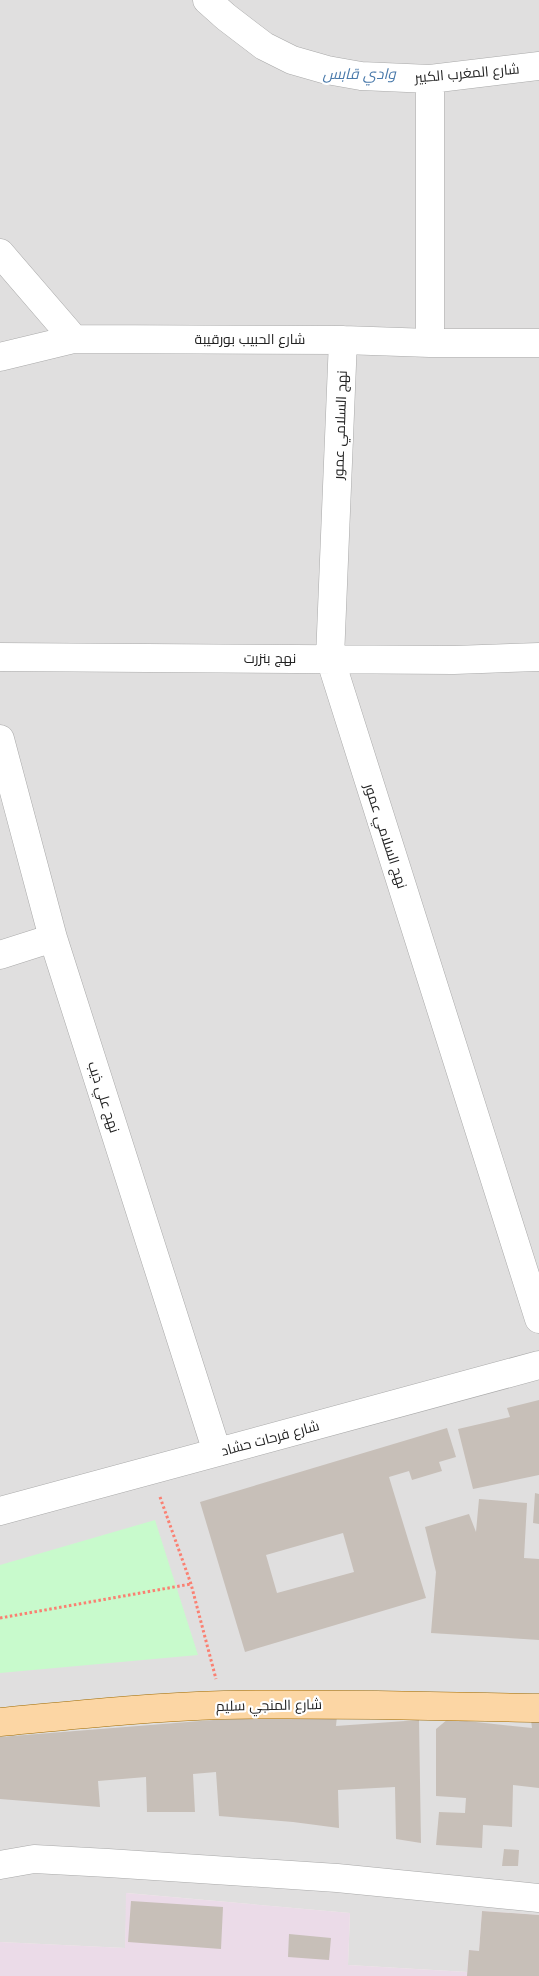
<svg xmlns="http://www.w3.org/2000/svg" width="539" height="1976" font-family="Quicksand,Cairo,sans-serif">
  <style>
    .residential { fill: #e0dfdf }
    .industrial { fill: #ebdbe8 }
    .park { fill: #c8facc }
    .building { fill: #c7bfb8; fill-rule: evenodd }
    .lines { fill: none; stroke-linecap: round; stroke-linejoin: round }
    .minor-casing { stroke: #a9a9a9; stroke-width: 29 }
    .major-casing { stroke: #a06b00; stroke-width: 29 }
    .path { stroke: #fa8072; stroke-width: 3; stroke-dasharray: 2.5 2.5; stroke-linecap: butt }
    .minor { stroke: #fff; stroke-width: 28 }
    .major { stroke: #fcd6a4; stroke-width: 28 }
    .labels { text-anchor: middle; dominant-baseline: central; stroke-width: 4.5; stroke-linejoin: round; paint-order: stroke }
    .street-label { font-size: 14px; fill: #222; stroke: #fff }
    .water-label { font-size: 15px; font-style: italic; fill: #4a7aab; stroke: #fff }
  </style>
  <rect width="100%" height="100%" fill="#f2efe9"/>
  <path class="residential" d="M0,0H539V1915L482,1911L479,1951L468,1972L348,1965L350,1913L127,1893L125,1948L0,1942Z"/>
  <path class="industrial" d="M126,1893L350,1913L348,1965L467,1972L469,1950L479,1951L482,1911L539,1915V1976H0V1942L125,1948Z"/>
  <path class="park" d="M155,1520L198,1655L0,1673V1565Z"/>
  <path class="building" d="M539,1400V1475L473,1489L458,1429L510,1417L507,1408Z
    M447,1428L456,1457L439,1462L442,1471L412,1480L409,1471L389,1477L426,1598L245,1652L200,1502ZM343,1533L354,1572L277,1593L266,1555Z
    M535,1493L539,1494V1524L533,1523Z
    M479,1499L527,1503L524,1558L539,1559V1640L431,1633L436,1572L425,1527L469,1514L476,1532Z
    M337,1716L336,1726L419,1720L421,1843L396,1839L395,1787L338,1790L339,1828L293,1822L219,1816L216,1772L193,1774L195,1812H147L146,1777L98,1781L100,1807L0,1799V1737L213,1720Z
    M448,1719L532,1728L531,1720L539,1719V1788L513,1785L512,1827L483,1825L482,1848L436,1845L439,1812L465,1813L466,1798L436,1796V1729Z
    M504,1849L519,1850L518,1866H502Z
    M131,1901L223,1907L221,1949L128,1942Z
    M482,1911L539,1915V1976H467L469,1950L479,1951Z
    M289,1934L331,1938L329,1960L288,1957Z"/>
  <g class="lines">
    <defs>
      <path id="minor" d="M207,0L226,17L264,46L292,60L327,70L361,76L430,79L539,66
        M0,253L74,339
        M343,340L330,658L539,1319
        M430,343V79
        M0,357L74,339L343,340L430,343H539
        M0,657L454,660L539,657
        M0,739L53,938L217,1452
        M0,955L53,938
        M0,1511L539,1365
        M0,1865L34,1859L108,1863L337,1878L539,1898"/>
      <path id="major" d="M0,1722C74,1715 149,1707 224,1705C329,1703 434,1706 539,1708"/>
    </defs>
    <use href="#minor" class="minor-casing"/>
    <use href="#major" class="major-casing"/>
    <path class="path" d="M160,1497L191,1584L216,1679
      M0,1618L191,1584"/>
    <use href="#minor" class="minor"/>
    <use href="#major" class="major"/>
  </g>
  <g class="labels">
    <g class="street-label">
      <text transform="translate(467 73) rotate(-5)">شارع المغرب الكبير</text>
      <text x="250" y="339">شارع الحبيب بورقيبة</text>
      <text transform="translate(340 425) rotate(-88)">نهج السلامي عمور</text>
      <text x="270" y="658">نهج بنزرت</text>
      <text transform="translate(386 836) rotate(72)">نهج السلامي عمور</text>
      <text transform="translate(104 1097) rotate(72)">نهج علي ذيب</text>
      <text transform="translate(270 1438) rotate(-15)">شارع فرحات حشاد</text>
      <text transform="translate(269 1705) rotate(-1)">شارع المنجي سليم</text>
    </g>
    <g class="water-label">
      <text x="359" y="73">وادي قابس</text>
    </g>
  </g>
</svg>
